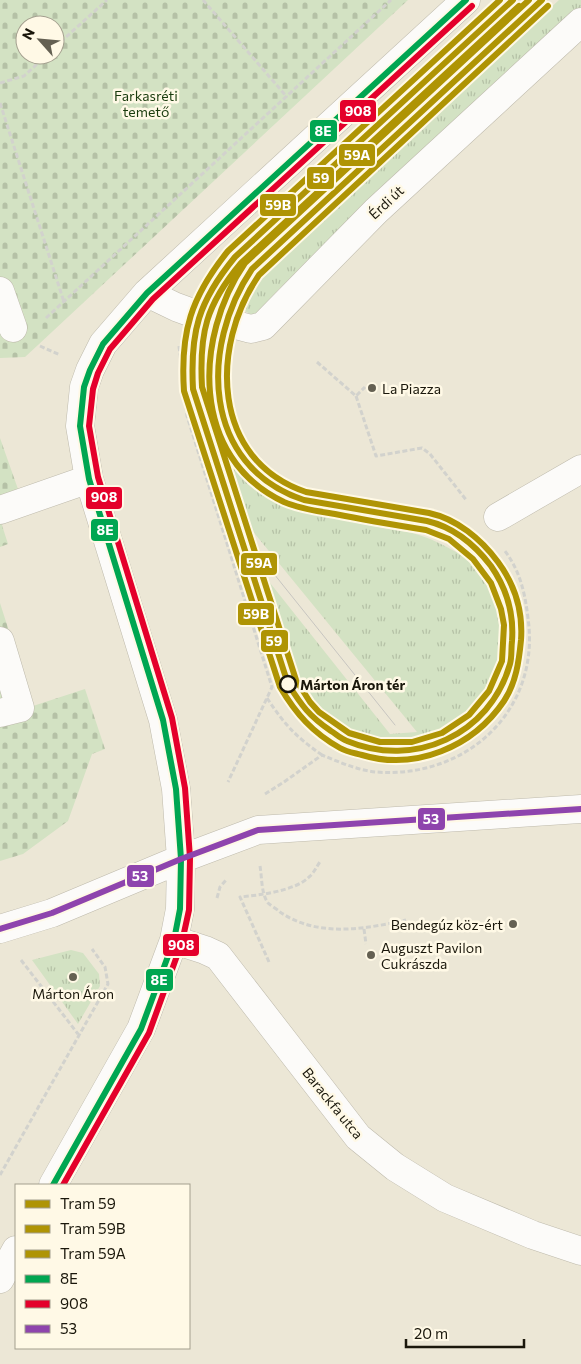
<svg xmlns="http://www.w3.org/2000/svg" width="581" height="1364" font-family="Commissioner,sans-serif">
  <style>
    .grass { fill: url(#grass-tufts) }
    .cemetery { fill: url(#cemetery-stones); fill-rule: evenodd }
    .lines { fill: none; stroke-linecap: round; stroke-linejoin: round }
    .minor-casing { stroke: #bebaac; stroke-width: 29 }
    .path { stroke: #d2d2cd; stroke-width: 3; stroke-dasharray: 5 2.5; stroke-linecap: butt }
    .minor { stroke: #fcfbf9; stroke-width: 28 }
    .tram { stroke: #c7c5c0; stroke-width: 1 }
    .bus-1-casing { stroke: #fff9e6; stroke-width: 10 }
    .bus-2-casing { stroke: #fff9e6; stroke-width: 10 }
    .bus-3-casing { stroke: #fff9e6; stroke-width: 10 }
    .bus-1 { stroke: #00a651; stroke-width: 6 }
    .bus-2 { stroke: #e4002b; stroke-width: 6 }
    .bus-3 { stroke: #8e44ad; stroke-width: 6 }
    .tram-1-casing { stroke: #fff9e6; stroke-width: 10 }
    .tram-2-casing { stroke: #fff9e6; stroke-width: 10 }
    .tram-3-casing { stroke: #fff9e6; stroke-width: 10 }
    .tram-1 { stroke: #af9404; stroke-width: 6 }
    .tram-2 { stroke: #af9404; stroke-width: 6 }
    .tram-3 { stroke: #af9404; stroke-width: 6 }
    .poi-dot { fill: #646052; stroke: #fff9e6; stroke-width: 2 }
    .stop-dot { fill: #fff9e6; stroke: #1a170b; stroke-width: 2.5 }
    .labels { text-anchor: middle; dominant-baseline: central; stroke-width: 5; stroke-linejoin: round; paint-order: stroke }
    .park-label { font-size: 14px; fill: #1a3c0e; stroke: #fff9e6 }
    .street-label { font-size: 14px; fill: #1a170b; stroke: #fff9e6 }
    .poi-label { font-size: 14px; fill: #1a170b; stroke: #fff9e6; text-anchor: start }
    .stop-label { font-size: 14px; font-weight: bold; fill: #1a170b; stroke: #fff9e6; text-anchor: start }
    .line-badge { stroke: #fff9e6; stroke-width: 2 }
    .badge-label { font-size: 14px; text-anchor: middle; font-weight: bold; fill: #fff }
  </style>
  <defs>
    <pattern id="grass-tufts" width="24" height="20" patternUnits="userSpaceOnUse" patternTransform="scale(1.25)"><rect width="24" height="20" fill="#d3e2c3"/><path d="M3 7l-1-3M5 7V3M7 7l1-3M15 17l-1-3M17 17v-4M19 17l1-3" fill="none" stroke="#b5c1a6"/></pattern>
    <pattern id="cemetery-stones" width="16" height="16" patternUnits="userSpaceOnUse" patternTransform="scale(1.25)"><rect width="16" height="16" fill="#d3e2c3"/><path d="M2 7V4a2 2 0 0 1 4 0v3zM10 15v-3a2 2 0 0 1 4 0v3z" fill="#b5c1a6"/></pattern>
  </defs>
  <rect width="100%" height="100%" fill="#ece7d6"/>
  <path class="grass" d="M559,0H581V8L279,289L254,316L239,308L262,276Z
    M227,448C234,452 235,461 239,467C249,481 269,498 286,505C316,517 357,522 389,529C400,531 412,532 422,536C434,540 445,546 456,552C466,558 476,564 483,573C495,587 501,608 503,625C510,692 454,749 387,743C351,740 320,716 301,687L263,574L390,734L417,732L255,534L246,521L223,456Z
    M71,950L83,953L99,974L100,986L78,1024L32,960Z"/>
  <path class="cemetery" d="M0,0H408L38,345L25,357L0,358ZM25,25H55V55H25Z
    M0,438L19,492L0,519L8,544L0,547Z
    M0,603L33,706L85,689L105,749L92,754L68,821L23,854L0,861Z"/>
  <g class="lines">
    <defs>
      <path id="minor" d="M0,291L13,328
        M147,293L176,307L198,315L251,329L263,326L376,211L581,22
        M0,510L89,479
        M498,517L581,469
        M0,641L20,708L0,713
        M0,929L52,913L181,859L258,830L581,809
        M174,940L205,950L218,956L358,1137L395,1167L445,1198L533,1235L581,1251
        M53,1185L141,1029L174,940L180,909L181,859L176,789L163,720L89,479L80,426L84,387L90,370L103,344L147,293L466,0
        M0,1279L16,1250"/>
    </defs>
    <use href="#minor" class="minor-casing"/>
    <path class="path" d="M203,0L287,97
      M55,47L107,0
      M0,83L24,76L47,55
      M0,103L64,302
      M46,318L391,0
      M40,346L60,355
      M179,346L187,416L272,687L228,782
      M317,362L356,396L365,387
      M356,396L376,456L422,448L430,454L467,501
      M267,698C284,724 296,737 322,755
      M265,794L284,782L322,755C339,762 357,770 376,772C467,779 541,710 528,618C525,593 520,571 505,551
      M260,866C262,877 261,893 268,903C271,906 277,909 280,912C318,938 365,929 406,920
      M217,898L220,887L226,880
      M364,929L366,944
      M21,960L78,1034
      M269,962L240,897C260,895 295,891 309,877C314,873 317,866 321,860
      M0,1175L108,984L105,967L92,949"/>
    <use href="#minor" class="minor"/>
    <path class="tram" d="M217,363L214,428L216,451L226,490
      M228,499L240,527L250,544L395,725"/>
    <defs>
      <path id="bus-1" d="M53,1185L141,1029L174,940L180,909L181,859L176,789L163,720L89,479L80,426L84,387L90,370L103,344L147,293L466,0"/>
      <path id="bus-2" d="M63,1185L149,1033L182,942L189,910L190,858L185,788L172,718L98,477L89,426L93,389L98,373L110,349L153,299L472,6"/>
      <path id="bus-3" d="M0,929L52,913L181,859L258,830L581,809"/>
    </defs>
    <use href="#bus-1" class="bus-1-casing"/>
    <use href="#bus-2" class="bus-2-casing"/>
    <use href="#bus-3" class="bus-3-casing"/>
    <use href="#bus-1" class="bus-1"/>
    <use href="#bus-2" class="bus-2"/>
    <use href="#bus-3" class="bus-3"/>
    <defs>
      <path id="tram-1" d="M513,0L235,257C198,302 190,332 193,389L288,684C302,706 309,716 331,731C336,734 341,739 347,741C414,769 490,735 510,664C512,657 511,649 512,641C514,614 507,589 491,566C475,545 453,527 427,521L304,500C201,466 200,346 252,269L542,0"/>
      <path id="tram-2" d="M500,0L228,251C191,297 180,332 184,391L280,687C296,714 313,733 340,748C347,752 355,753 362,755C415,771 473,747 504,701C516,683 519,661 521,640C523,612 515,585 498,562C481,539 457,519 429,513L306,492C211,460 210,346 259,275L548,6"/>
      <path id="tram-3" d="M519,6L241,263C206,305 199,333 202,387L296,680L310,702L319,712L349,733L380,742H412L442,733L469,715L489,691L502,661L504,625L501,609L491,583L473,559L449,539L426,530C395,525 365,520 335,514C317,511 300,509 284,502C190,458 194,337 245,263L529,0"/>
    </defs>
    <use href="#tram-1" class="tram-1-casing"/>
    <use href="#tram-2" class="tram-2-casing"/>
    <use href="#tram-3" class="tram-3-casing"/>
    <use href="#tram-1" class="tram-1"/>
    <use href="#tram-2" class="tram-2"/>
    <use href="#tram-3" class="tram-3"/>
  </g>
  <g class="poi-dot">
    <circle cx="372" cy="388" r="5"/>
    <circle cx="513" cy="924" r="5"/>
    <circle cx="371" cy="955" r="5"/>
    <circle cx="73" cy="977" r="5"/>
  </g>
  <circle class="stop-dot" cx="288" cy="684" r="8"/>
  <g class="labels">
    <g class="park-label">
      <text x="146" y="95">Farkasréti<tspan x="146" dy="16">temető</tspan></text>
    </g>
    <g class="street-label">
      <text transform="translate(386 202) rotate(-43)">Érdi út</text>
      <text transform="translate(333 1103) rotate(51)">Barackfa utca</text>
    </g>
    <g class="poi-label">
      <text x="382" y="388">La Piazza</text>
      <text x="503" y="924" text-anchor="end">Bendegúz köz-ért</text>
      <text x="381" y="947">Auguszt Pavilon<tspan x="381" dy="16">Cukrászda</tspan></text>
      <text x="73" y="993" text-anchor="middle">Márton Áron</text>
    </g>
    <g class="stop-label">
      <text x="300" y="684">Márton Áron tér</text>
    </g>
  </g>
  <g class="line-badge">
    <rect x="339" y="99" width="38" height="24" rx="5" fill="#e4002b"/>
    <rect x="309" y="119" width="29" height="24" rx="5" fill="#00a651"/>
    <rect x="338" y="143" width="38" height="24" rx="5" fill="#af9404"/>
    <rect x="306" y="166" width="29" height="24" rx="5" fill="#af9404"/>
    <rect x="259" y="193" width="38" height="24" rx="5" fill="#af9404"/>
    <rect x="85" y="486" width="38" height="24" rx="5" fill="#e4002b"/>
    <rect x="90" y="518" width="29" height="24" rx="5" fill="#00a651"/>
    <rect x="240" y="552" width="38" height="24" rx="5" fill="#af9404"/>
    <rect x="237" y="602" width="38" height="24" rx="5" fill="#af9404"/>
    <rect x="260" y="629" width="29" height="24" rx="5" fill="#af9404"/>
    <rect x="417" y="807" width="29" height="24" rx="5" fill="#8e44ad"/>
    <rect x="126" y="864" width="29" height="24" rx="5" fill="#8e44ad"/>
    <rect x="162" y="933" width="38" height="24" rx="5" fill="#e4002b"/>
    <rect x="145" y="968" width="29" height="24" rx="5" fill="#00a651"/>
  </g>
  <g class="badge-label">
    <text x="358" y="116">908</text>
    <text x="323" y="136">8E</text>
    <text x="357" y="160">59A</text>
    <text x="321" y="183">59</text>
    <text x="278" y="210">59B</text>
    <text x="104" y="502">908</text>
    <text x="105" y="535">8E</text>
    <text x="259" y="568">59A</text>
    <text x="256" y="619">59B</text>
    <text x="274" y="646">59</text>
    <text x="431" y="824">53</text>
    <text x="140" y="881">53</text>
    <text x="181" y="950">908</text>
    <text x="159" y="985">8E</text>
  </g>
  <rect x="15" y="1184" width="175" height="165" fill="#fff9e6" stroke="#a39f8e"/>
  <rect x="25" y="1200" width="25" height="8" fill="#af9404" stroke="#a39f8e"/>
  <text x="60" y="1209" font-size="15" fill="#1a170b">Tram 59</text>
  <rect x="25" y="1225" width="25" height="8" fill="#af9404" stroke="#a39f8e"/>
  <text x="60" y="1234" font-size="15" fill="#1a170b">Tram 59B</text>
  <rect x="25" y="1250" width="25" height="8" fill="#af9404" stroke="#a39f8e"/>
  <text x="60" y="1259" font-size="15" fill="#1a170b">Tram 59A</text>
  <rect x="25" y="1275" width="25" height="8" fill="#00a651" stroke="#a39f8e"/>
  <text x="60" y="1284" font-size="15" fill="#1a170b">8E</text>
  <rect x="25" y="1300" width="25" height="8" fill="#e4002b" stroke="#a39f8e"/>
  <text x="60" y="1309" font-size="15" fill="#1a170b">908</text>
  <rect x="25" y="1325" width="25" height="8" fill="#8e44ad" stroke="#a39f8e"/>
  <text x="60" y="1334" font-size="15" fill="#1a170b">53</text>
  <g transform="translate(40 40) rotate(297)"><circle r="24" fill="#fff9e6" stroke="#a39f8e"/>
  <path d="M0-4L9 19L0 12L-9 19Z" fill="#646052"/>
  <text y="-8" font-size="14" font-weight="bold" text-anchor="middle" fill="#1a170b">N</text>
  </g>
  <path d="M406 1339v8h118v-8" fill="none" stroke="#1a170b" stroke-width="2.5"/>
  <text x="414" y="1339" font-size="15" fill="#1a170b" stroke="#fff9e6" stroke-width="4" paint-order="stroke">20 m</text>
</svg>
